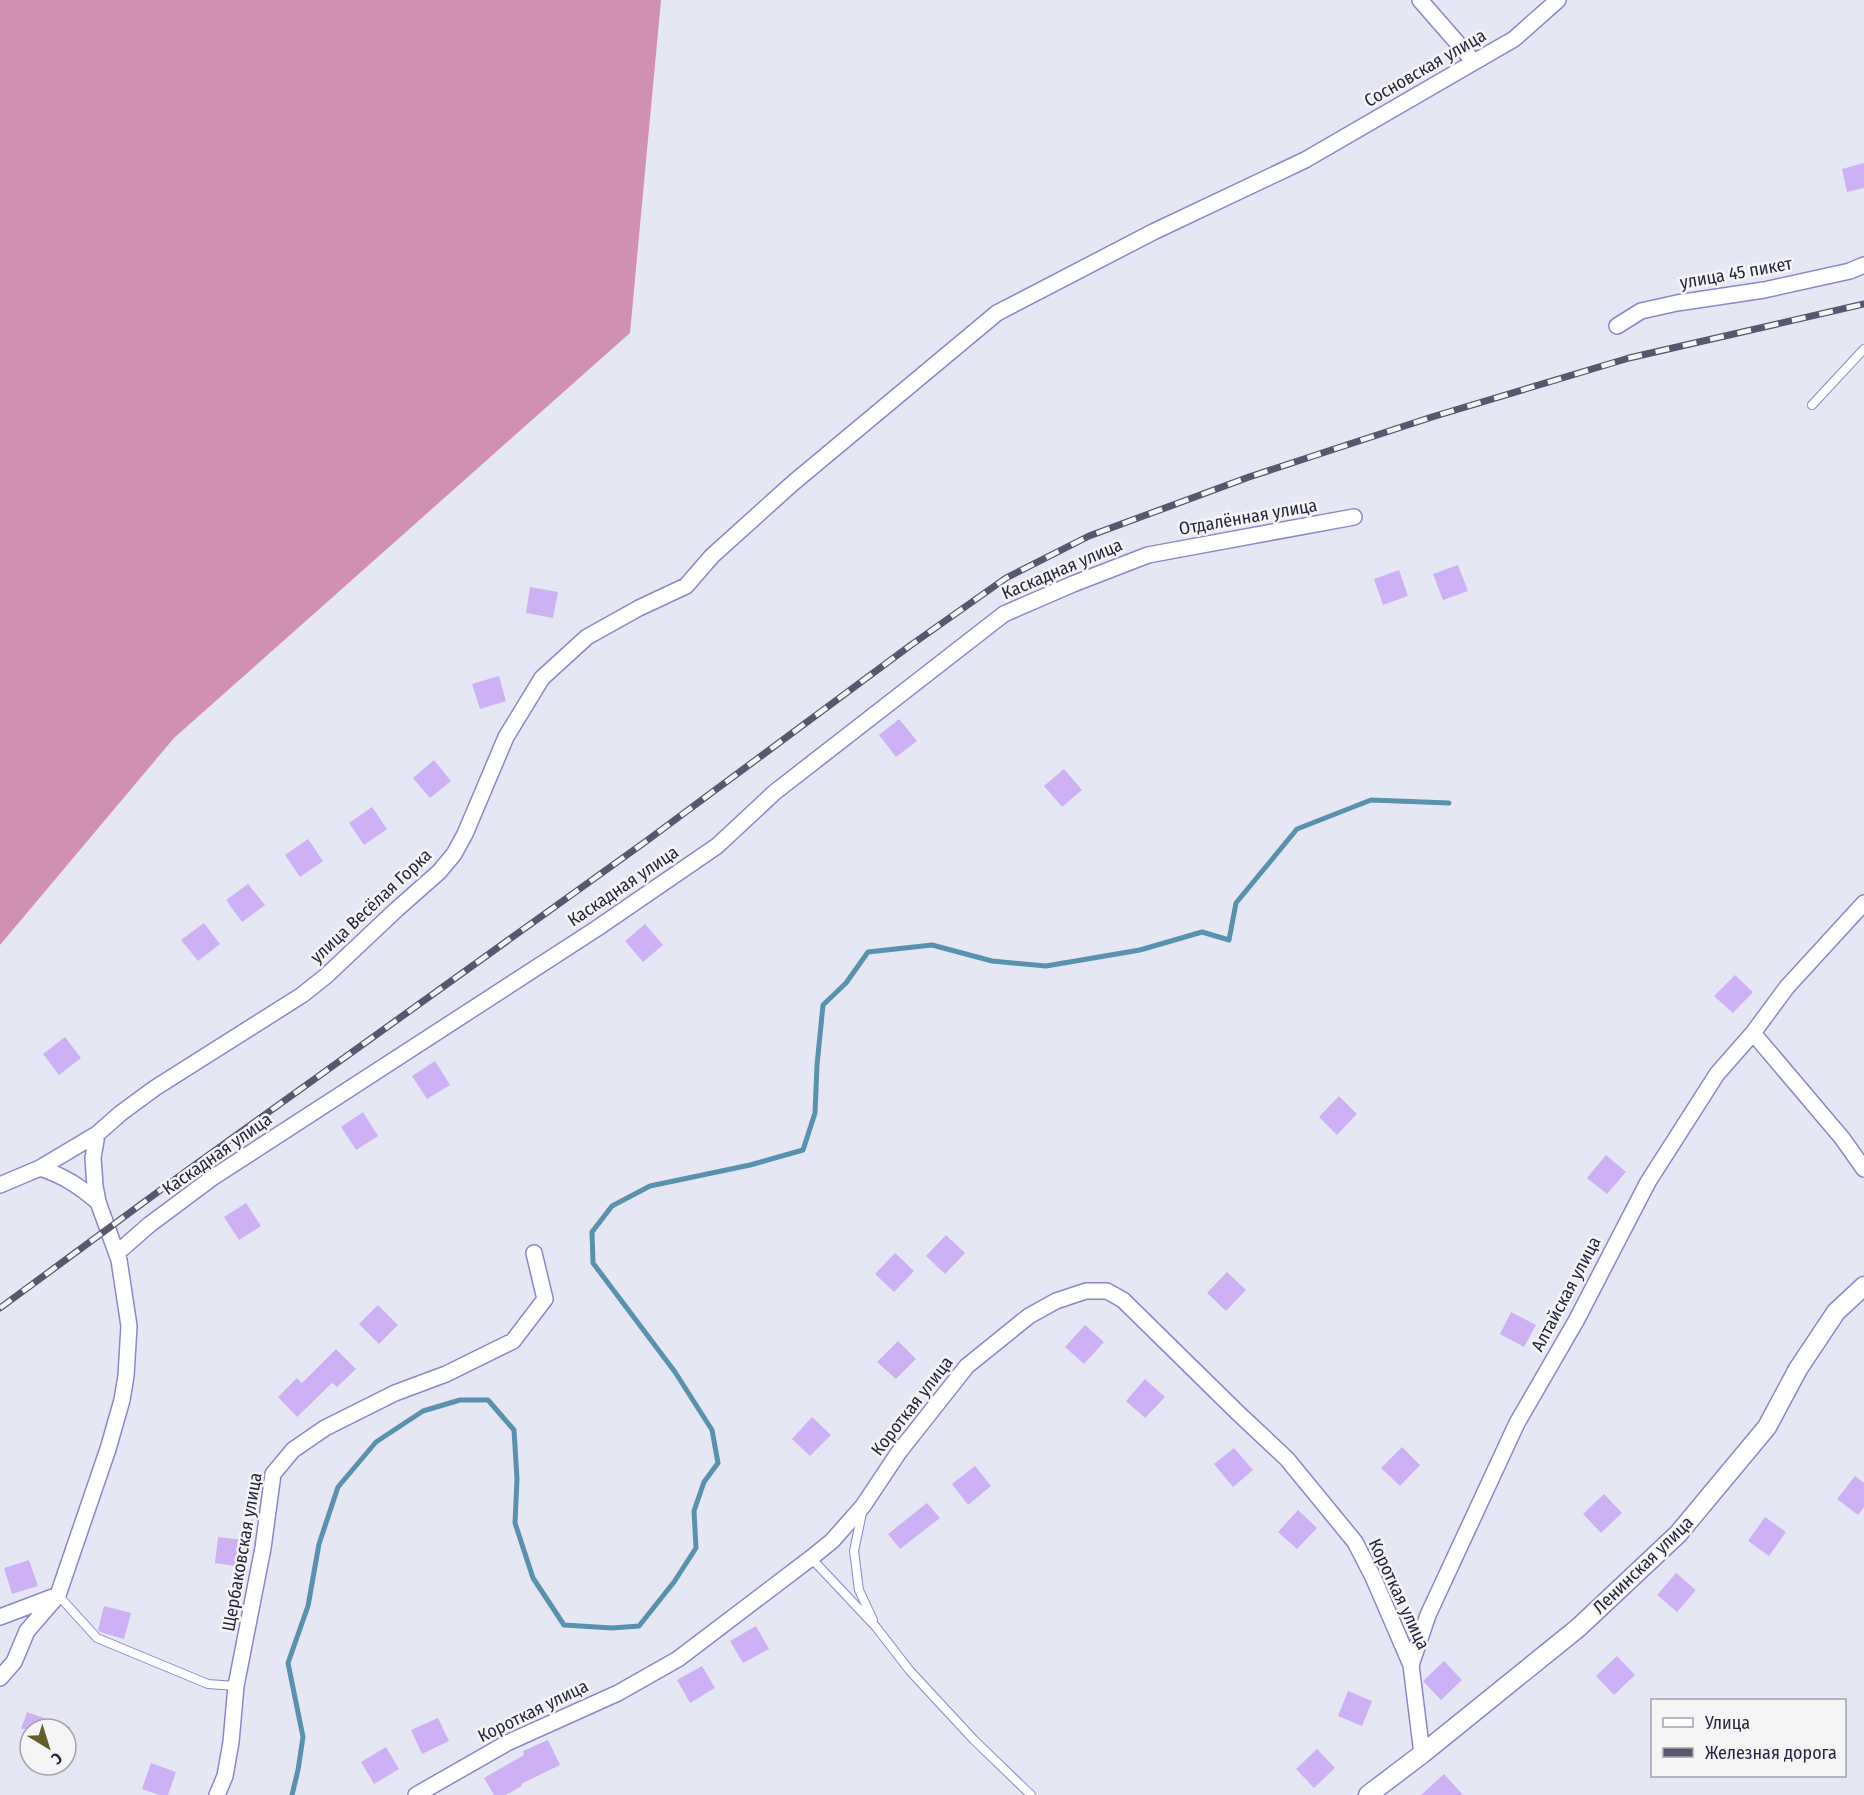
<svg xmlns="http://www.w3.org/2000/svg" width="1864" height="1795" font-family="'Fira Sans Condensed',sans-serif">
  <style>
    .forest { fill: #cf90b4 }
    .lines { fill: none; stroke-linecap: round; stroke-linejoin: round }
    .stream { stroke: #5992af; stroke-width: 5 }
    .building { fill: #ceb1f4 }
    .service-casing { stroke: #8887c9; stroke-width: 10 }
    .minor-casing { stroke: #8887c9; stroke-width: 18 }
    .tertiary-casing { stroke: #8887c9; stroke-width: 21 }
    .service { stroke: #fff; stroke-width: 8 }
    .minor { stroke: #fff; stroke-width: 15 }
    .tertiary { stroke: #fff; stroke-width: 18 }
    .rail-casing { stroke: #57576f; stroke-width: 7 }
    .rail { stroke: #f5f5f5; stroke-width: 4.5; stroke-dasharray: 14; stroke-linecap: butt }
    .labels { text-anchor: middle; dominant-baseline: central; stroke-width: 5; stroke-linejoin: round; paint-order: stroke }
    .street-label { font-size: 18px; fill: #272641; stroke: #f5f5f5 }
  </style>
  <rect width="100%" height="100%" fill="#e6e7f5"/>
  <path class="forest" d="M0,0H661L630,333L174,738L0,945Z"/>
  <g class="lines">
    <path class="stream" d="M292,1795L298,1770L303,1737L288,1663L308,1606L319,1544L338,1487L376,1442L423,1411L460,1400H488L514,1430L517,1479L515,1523L533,1578L564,1625L612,1628L639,1626L674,1582L696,1548L694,1511L704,1482L718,1463L712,1430L675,1372L593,1263L592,1232L612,1206L650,1186L750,1165L803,1150L815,1113L817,1065L823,1005L846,983L868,952L932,945L992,961L1046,966L1140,950L1202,932L1229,940L1236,903L1297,829L1371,800L1449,803"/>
  </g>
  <path class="building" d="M1864,163V188L1847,192L1842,169Z
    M1458,565L1468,591L1443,600L1433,574Z
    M1399,570L1408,596L1383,605L1374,579Z
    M530,587L558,592L553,618L526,613Z
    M499,676L506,701L480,709L472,684Z
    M899,719L917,741L896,757L879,735Z
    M434,760L451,781L430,798L413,778Z
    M1064,769L1082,790L1062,807L1044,786Z
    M372,807L387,829L364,845L349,823Z
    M308,839L323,861L300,877L285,855Z
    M248,884L265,905L242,922L226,900Z
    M204,923L220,944L198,961L181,940Z
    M645,924L663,945L643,962L625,941Z
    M1735,975L1753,992L1733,1013L1714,996Z
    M65,1037L81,1058L59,1075L43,1054Z
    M435,1061L450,1085L427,1099L412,1076Z
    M1339,1096L1357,1114L1337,1135L1319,1117Z
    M363,1112L378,1136L356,1150L341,1127Z
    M1606,1155L1626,1172L1607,1194L1587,1178Z
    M246,1203L261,1226L239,1240L224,1217Z
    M946,1235L965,1253L945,1274L926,1256Z
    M895,1253L914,1271L894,1292L875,1274Z
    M1227,1272L1246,1290L1226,1311L1207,1293Z
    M378,1305L398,1325L379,1344L359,1324Z
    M1511,1312L1536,1325L1524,1347L1500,1334Z
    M1085,1325L1104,1342L1084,1364L1065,1347Z
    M898,1341L916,1359L896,1379L877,1362Z
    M336,1349L356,1369L337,1387L332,1383L297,1417L278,1397L297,1378L302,1383Z
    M1145,1379L1165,1397L1145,1418L1126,1401Z
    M812,1417L831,1435L810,1456L792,1439Z
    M1402,1447L1420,1465L1400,1486L1381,1468Z
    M1234,1448L1253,1470L1233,1487L1214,1464Z
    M975,1466L991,1486L968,1505L952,1484Z
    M1855,1476L1864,1483V1507L1858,1515L1837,1499Z
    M1604,1494L1622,1513L1601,1533L1583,1514Z
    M927,1503L940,1518L900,1549L888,1534Z
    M1298,1510L1317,1528L1297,1549L1278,1532Z
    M1765,1517L1786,1532L1769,1556L1748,1541Z
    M218,1537L245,1540L242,1567L215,1563Z
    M29,1560L38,1586L12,1594L4,1568Z
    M1676,1573L1696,1590L1677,1612L1657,1595Z
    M104,1606L131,1613L124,1639L100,1632L98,1630Z
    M756,1626L769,1649L743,1663L730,1641Z
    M1617,1656L1635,1675L1614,1695L1596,1676Z
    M1444,1661L1462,1680L1441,1700L1423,1681Z
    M702,1666L715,1688L690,1703L677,1680Z
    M1348,1691L1372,1701L1362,1726L1338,1716Z
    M27,1712L70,1727V1729H21Z
    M438,1718L449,1741L422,1754L411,1730Z
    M548,1740L560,1765L521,1784L522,1786L506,1795H494L484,1778L524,1755L523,1751Z
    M386,1747L399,1769L374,1784L361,1762Z
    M1317,1749L1335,1768L1314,1788L1296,1769Z
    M151,1763L176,1772L168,1795H159L142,1789Z
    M1444,1774L1463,1795H1421Z"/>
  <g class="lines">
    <defs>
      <path id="service" d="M1812,405L1864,349
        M862,1513L854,1551L859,1590L873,1620
        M811,1558L876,1627L910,1671L974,1740L1031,1795
        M58,1595L97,1638L208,1684L236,1686"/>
      <path id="minor" d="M1420,0L1474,62
        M1617,326L1641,311L1677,303L1764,290L1850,271L1864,265
        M1753,1033L1842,1138L1864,1169
        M40,1168C64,1176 79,1186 98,1202
        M0,1185L40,1168L97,1134L121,1113L155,1088L302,995L326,976L396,910L439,872L454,854L465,834L506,737L542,678L587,637L639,608L686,586L712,556L793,483L997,313L1153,232L1305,160L1514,39L1558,0
        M117,1253L149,1225L212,1178L596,929L717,846L775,792L1004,614L1073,584L1148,555L1354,517
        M0,1617L58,1595L108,1449L122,1400L126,1376L129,1326L119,1260L98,1202L95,1186L93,1158L97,1134
        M0,1678L14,1662L27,1631L54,1600
        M1422,1754L1411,1665L1428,1615L1517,1423L1576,1321L1648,1182L1717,1074L1753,1033L1787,987L1864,903
        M217,1795L225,1776L231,1742L236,1686L263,1548L273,1474L293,1450L325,1428L395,1393L446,1374L513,1341L545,1299L534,1253
        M416,1795L507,1743L618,1693L678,1659L811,1558L832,1541L863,1506L899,1452L967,1366L1029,1316L1056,1301L1086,1291H1107L1123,1300L1237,1412L1287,1459L1355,1542L1373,1577L1411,1665"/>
      <path id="tertiary" d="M1368,1795L1422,1754L1578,1628L1678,1534L1767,1427L1798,1369L1836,1312L1864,1286"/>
    </defs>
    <use href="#service" class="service-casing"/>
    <use href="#minor" class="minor-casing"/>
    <use href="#tertiary" class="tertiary-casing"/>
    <use href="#service" class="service"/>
    <use href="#minor" class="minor"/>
    <use href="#tertiary" class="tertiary"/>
    <defs>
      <path id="rail" d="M0,1308L185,1172L645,842L911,645L1006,578L1089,536L1249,477L1432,417L1629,358L1864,304"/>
    </defs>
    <use href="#rail" class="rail-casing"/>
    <use href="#rail" class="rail"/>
  </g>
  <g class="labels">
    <g class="street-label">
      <text transform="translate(1425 68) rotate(-30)">Сосновская улица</text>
      <text transform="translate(1736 273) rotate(-10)">улица 45 пикет</text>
      <text transform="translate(1248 517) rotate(-10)">Отдалённая улица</text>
      <text transform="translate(1062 569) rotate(-23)">Каскадная улица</text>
      <text transform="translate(623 886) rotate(-34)">Каскадная улица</text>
      <text transform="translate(371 906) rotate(-43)">улица Весёлая Горка</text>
      <text transform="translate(217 1154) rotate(-35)">Каскадная улица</text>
      <text transform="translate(1566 1294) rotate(-62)">Алтайская улица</text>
      <text transform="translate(912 1406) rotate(-52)">Короткая улица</text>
      <text transform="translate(242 1552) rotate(-80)">Щербаковская улица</text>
      <text transform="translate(1643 1565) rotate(-44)">Ленинская улица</text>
      <text transform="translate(1399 1594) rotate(65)">Короткая улица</text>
      <text transform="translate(533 1711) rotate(-26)">Короткая улица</text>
    </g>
  </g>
  <rect x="1651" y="1699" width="195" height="78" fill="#f5f5f5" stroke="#a3a2ad" stroke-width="1.5"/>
  <rect x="1663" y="1718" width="30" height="9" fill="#ffffff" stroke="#a3a2ad" stroke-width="1.5"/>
  <text x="1705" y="1729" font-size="18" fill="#272641">Улица</text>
  <rect x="1663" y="1748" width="30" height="9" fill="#57576f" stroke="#a3a2ad" stroke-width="1.5"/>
  <text x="1705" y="1759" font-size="18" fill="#272641">Железная дорога</text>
  <g transform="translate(48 1747) rotate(142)"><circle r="28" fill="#f5f5f5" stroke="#a3a2ad" stroke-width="1.5"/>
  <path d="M0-4.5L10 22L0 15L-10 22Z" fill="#625e2a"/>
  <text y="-9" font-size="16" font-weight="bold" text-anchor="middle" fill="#272641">С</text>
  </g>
</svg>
